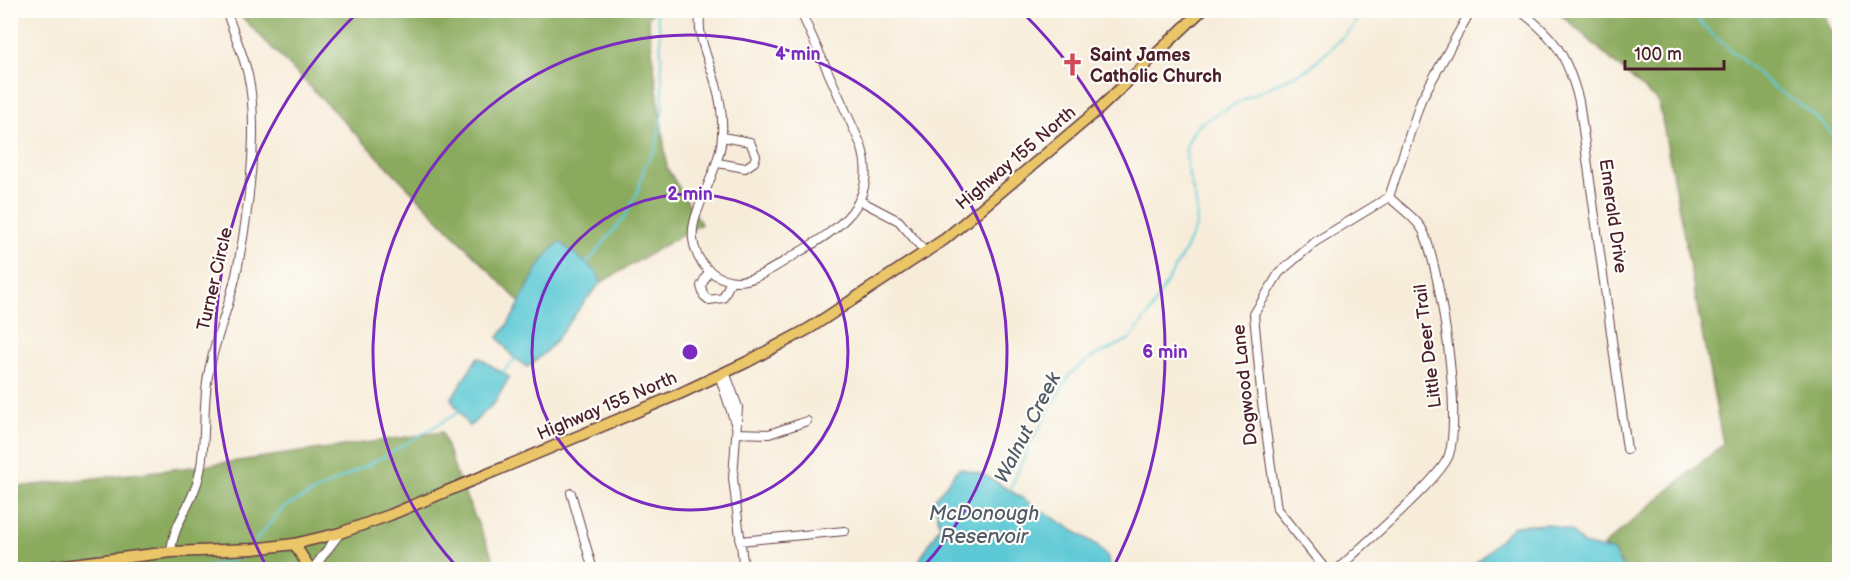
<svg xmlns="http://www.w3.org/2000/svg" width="1850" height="580" font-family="'Balsamiq Sans',sans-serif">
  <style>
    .forest { fill: #8aaa5d; stroke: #6a6444; stroke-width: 1.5 }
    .water { fill: #5dc9d6; stroke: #547480; stroke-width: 1.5 }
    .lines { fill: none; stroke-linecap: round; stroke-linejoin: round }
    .stream { stroke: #5dc9d6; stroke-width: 2 }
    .minor-casing { stroke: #643e45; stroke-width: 10 }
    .major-casing { stroke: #643e45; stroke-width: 13 }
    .minor { stroke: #fff; stroke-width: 8 }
    .major { stroke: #eac669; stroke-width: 10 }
    .ring { fill: none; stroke: #7b2cbf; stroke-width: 3 }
    .labels { text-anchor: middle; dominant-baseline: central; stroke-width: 4.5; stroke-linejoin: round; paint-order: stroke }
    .poi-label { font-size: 18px; font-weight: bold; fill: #4a1f2b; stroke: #fdfcf7; text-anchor: start }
    .street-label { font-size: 18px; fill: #4a1f2b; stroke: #fdfcf7 }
    .water-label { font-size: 20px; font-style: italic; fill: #515a67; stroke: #fdfcf7 }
    .centre { fill: #7b2cbf; stroke: #fdfcf7; stroke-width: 3 }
    .ring-label { font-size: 18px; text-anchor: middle; font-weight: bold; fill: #7b2cbf; stroke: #fdfcf7; stroke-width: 4.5; stroke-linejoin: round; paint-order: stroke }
  </style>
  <rect width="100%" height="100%" fill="#fdfcf7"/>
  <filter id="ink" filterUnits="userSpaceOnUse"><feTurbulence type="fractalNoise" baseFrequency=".0167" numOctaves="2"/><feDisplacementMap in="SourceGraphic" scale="12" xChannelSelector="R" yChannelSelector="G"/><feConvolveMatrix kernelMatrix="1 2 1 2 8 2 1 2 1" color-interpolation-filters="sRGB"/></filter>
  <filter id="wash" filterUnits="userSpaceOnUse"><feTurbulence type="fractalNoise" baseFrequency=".008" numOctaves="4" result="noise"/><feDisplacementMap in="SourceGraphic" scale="24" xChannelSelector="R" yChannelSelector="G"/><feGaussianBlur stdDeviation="1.35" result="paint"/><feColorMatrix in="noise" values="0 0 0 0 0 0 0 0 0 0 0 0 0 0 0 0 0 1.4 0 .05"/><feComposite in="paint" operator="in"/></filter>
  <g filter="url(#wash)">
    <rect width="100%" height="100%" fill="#f7ecd9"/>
    <path class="forest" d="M241,10L653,11L648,18L667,168L701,224L537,320L238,13Z
      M1557,11H1822L1840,51L1839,569H1627L1603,546L1723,444L1659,103Z
      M442,432L458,479L498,569H11L10,488L209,465Z"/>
    <path class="water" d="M560,242L597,272L601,283C574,309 559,346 527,367L512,356L498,337C524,308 529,267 560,242Z
      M478,357L509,377L496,401L469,427L451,399Z
      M959,468L985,475L1097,545L1107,556L1111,569H914L940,526L934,500Z
      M1548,524L1572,532L1583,544L1613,551L1623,569H1469L1514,526Z"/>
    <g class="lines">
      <path class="stream" d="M1692,10L1695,17L1712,34L1777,90L1811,112L1840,141
        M587,263L626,215L638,191L645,165L656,148L663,108L660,30L655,10
        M502,373L515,359
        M1009,492L1029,446L1070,374L1091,358L1130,339L1149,314L1184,252L1197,224L1196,202L1187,168L1186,147L1193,132L1201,123L1244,99L1310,68L1349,31L1364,10
        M255,541L283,508L387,455L459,412
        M195,570L240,558"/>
    </g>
  </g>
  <g filter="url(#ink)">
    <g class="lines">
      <defs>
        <path id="minor" d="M701,10C695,36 710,61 716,85C721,102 723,118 722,135C721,170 689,213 693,239C697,271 726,289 756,277C770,271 783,262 796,254C839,229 880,203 861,145L800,10
          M1519,10C1556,38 1567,56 1579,101L1627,449
          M718,163L745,168L754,162L756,156L750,142L722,137
          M859,200L899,221L926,253
          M709,271L701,286L704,296L709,300L723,298L731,281
          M725,372L738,407L733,478L744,570
          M719,375L736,426
          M737,433L769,434L807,421
          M571,493L593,570
          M740,541L845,531
          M171,552C173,523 193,504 199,476C207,443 202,409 208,376C214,340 230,306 237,270C248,217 260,127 248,75C243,53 233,32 226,10
          M312,570L340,533
          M1326,570L1277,509L1262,402L1254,314L1279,273L1315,242L1389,197L1421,100L1471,10
          M1337,570C1360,547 1441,479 1449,455C1462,414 1441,274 1424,233C1419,220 1399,207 1389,197"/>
        <path id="major" d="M294,544L311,570
          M22,570L171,552L253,549L294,544L340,533L390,515L679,394L747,362L810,328L945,239L1099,109L1202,10"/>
      </defs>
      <use href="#minor" class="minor-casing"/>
      <use href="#major" class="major-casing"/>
      <use href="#minor" class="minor"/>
      <use href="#major" class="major"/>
    </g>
  </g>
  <g class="ring">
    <circle cx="690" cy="352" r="158"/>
    <path d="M458 568A317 317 0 1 1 922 568"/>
    <path d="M267 568A475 475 0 0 1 357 13M1023 13A475 475 0 0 1 1113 568"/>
  </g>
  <defs>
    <symbol id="church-bare" viewBox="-9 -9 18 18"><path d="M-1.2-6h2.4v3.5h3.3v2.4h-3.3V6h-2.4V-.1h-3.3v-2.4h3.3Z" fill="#d1495b" stroke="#fdfcf7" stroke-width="2.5" paint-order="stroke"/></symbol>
  </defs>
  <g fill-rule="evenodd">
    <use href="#church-bare" x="1056" y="48" width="33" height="33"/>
  </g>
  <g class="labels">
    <g class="poi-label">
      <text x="1090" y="55">Saint James<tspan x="1090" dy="21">Catholic Church</tspan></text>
    </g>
    <g class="street-label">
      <text transform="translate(1016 158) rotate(-40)">Highway 155 North</text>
      <text transform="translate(1613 216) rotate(82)">Emerald Drive</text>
      <text transform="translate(215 279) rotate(-77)">Turner Circle</text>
      <text transform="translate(1428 346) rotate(-97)">Little Deer Trail</text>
      <text transform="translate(1245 385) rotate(-96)">Dogwood Lane</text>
      <text transform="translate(607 406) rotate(-23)">Highway 155 North</text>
    </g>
    <g class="water-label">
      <text transform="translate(1028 428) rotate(-63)">Walnut Creek</text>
      <text x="984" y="514">McDonough<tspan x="984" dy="23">Reservoir</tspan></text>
    </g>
  </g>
  <circle cx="690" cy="352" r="9" class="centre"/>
  <g class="ring-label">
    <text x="798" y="60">4 min</text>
    <text x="690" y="200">2 min</text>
    <text x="1165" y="358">6 min</text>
  </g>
  <rect width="1850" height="580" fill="none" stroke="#fdfcf7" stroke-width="36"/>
  <path d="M1625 60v9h99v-9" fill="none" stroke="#4a1f2b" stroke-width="3"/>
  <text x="1634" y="60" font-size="18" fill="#4a1f2b" stroke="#fdfcf7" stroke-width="4.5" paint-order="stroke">100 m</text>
</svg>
